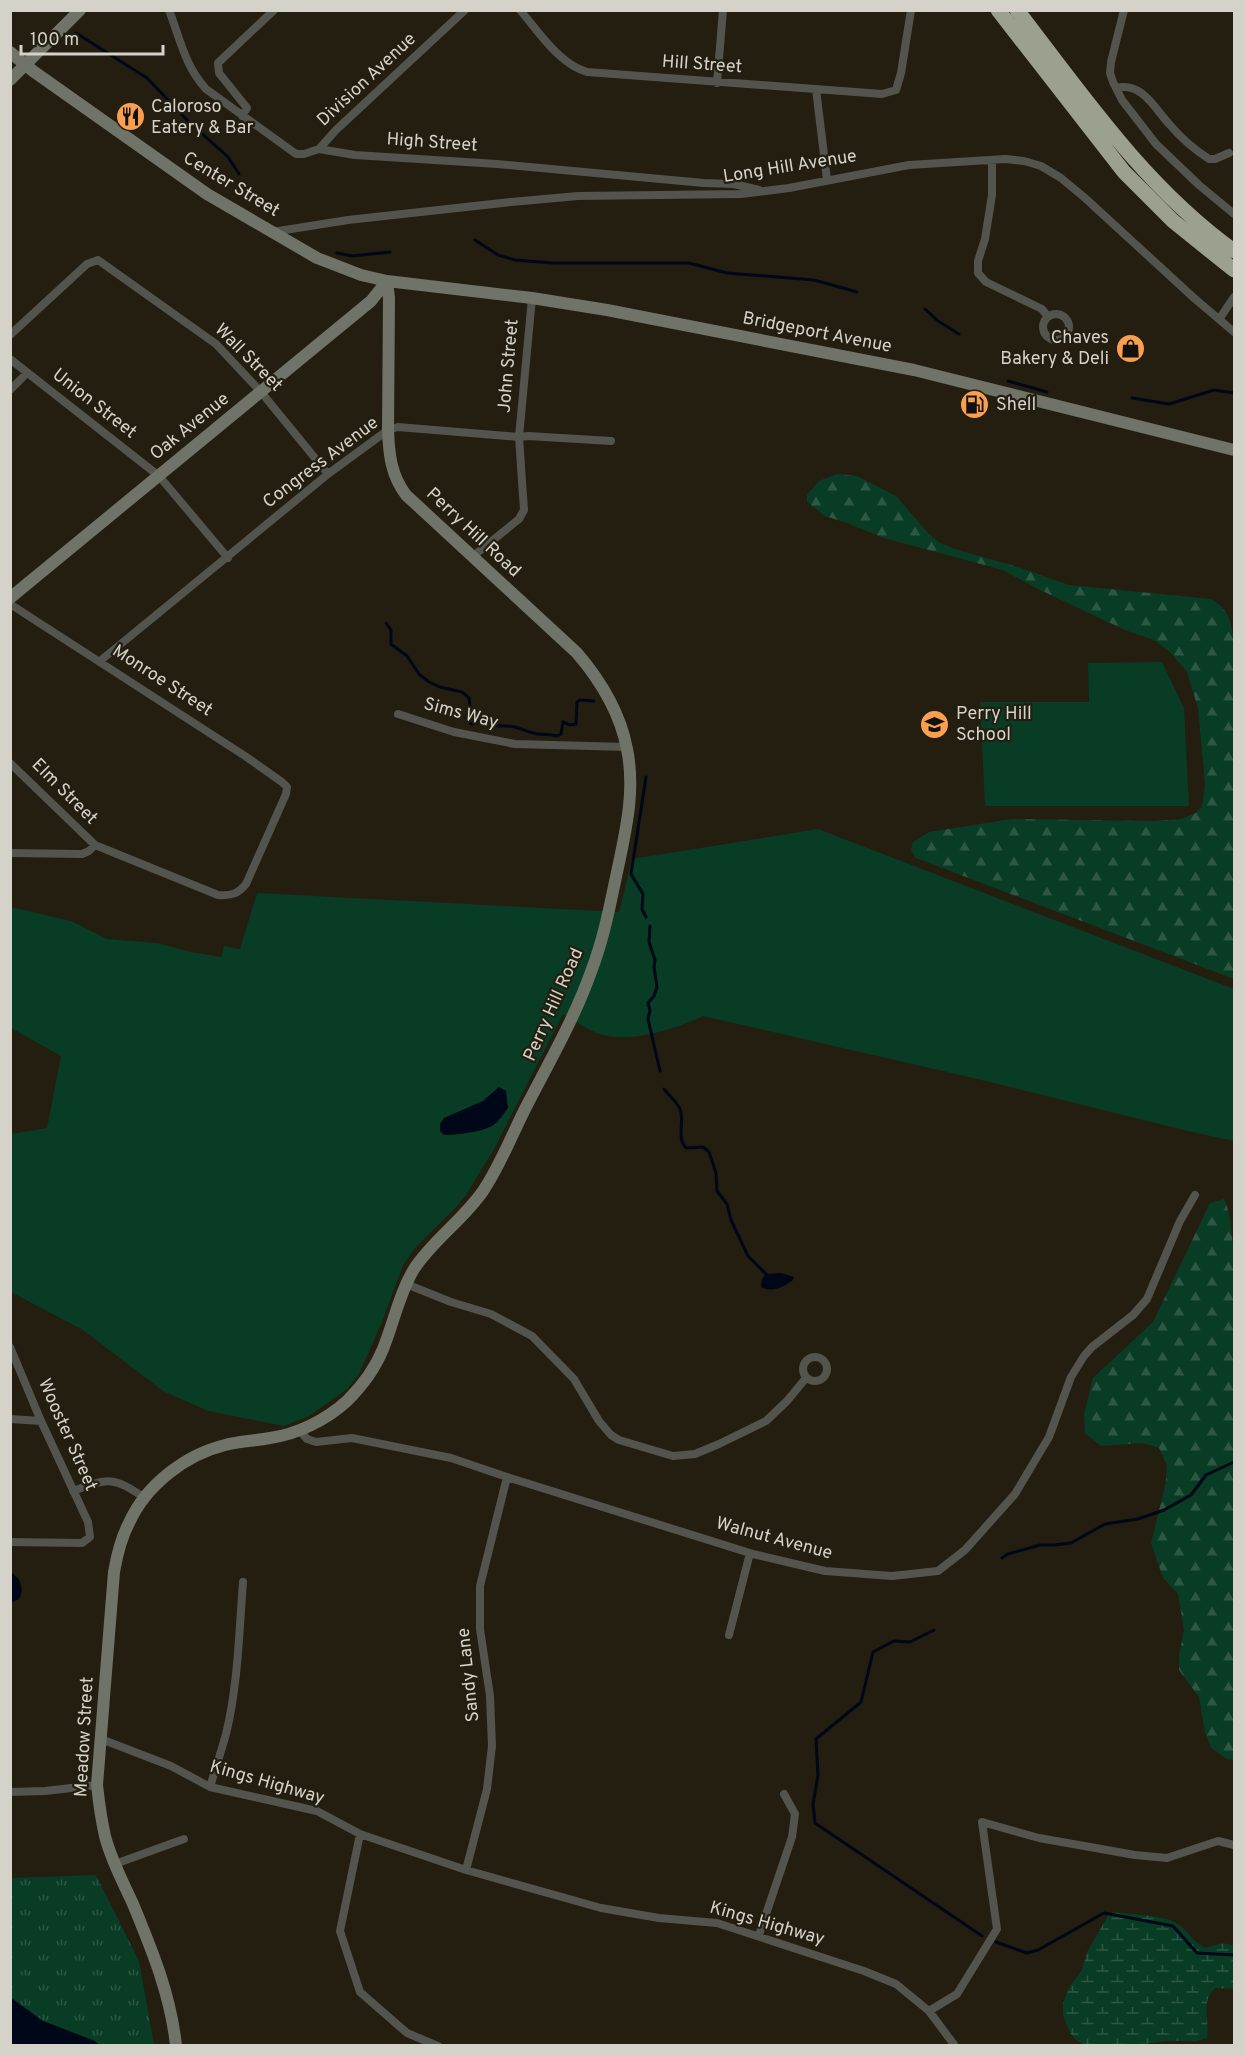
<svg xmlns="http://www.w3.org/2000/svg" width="1245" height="2056" font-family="Overpass,sans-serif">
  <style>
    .grass { fill: #093c25 }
    .forest { fill: url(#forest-firs) }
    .wetland { fill: url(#wetland-marsh) }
    .park { fill: url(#park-tufts) }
    .water { fill: #000718 }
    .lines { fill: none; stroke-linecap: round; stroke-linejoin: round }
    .stream { stroke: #000718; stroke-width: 3 }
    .street { stroke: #53544d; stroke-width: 8 }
    .secondary { stroke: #707368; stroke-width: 12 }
    .highway { stroke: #9ca08f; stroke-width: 15 }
    .labels { text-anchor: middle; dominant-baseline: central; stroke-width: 4.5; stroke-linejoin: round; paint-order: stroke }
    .street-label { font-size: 18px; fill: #d5d2c9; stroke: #231e10 }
    .poi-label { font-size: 18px; fill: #d5d2c9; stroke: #231e10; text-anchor: start }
  </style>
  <defs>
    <pattern id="forest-firs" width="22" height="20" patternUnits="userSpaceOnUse" patternTransform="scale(1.5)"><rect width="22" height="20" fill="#093c25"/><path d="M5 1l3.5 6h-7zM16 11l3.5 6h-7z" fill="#2c5743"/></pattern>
    <pattern id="wetland-marsh" width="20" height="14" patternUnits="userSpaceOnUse" patternTransform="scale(1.5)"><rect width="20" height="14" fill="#093c25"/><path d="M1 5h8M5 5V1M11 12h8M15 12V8" fill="none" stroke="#2c5743"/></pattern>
    <pattern id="park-tufts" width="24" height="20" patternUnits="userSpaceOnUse" patternTransform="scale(1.5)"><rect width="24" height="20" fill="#093c25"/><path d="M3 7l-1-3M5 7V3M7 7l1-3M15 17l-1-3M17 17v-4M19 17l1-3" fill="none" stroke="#2c5743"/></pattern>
  </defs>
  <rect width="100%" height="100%" fill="#231e10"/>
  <path class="grass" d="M1162,662L1184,708L1189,806H985L980,702H1089L1088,663Z
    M818,829L1234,989V1141L1196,1133L969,1077L703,1016C675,1029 630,1044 600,1034C587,1030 574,1020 563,1014L494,1149L466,1195L457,1206L415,1248L403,1265L382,1322L359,1374L347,1389L309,1416L284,1426L208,1411L163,1391L83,1330L11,1292V1134L47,1128L61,1056L11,1028V907L71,921L107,939L157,943L191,952L221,957L224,946L240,949L257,893L619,912L632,859Z"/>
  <path class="forest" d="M837,474L857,476L896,496L928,533L940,543L958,550L1018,567L1069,585L1211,599C1231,611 1231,622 1234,644V979L916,858L911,850L913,842L929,832L1012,819L1156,821L1181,819L1196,813L1202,806L1205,784L1198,708L1187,672L1171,653L1154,640L1125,630L1038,589L1003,570L884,538L847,523L825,516L807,502V495L819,481Z
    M1224,1199C1232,1215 1231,1235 1234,1253V1760L1227,1759L1211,1748L1205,1732L1199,1697L1179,1670V1655L1184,1630L1178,1594L1163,1578L1151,1543L1166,1482L1167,1465L1159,1448L1143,1443L1101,1446L1085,1433L1084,1414L1093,1378L1153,1322L1210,1203Z"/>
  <path class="wetland" d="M1114,1912C1132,1915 1163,1914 1178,1924C1189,1931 1193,1943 1206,1948L1221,1943L1234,1945V1989L1215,1988C1200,2003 1210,2019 1207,2038L1197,2041H1165L1131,2046H1086L1076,2040L1070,2033L1063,2015V2003L1070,1986L1082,1970L1087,1952L1109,1914Z"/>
  <path class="park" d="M96,1875L139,1961L154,2045H11L10,1878Z"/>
  <path class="water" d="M499,1087L506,1091L508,1108C503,1114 498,1123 492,1126C481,1132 456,1135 444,1135L440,1131V1124L444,1118L483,1101Z
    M781,1273L794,1277L793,1280C785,1287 771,1293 761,1287L762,1279L766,1274Z
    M11,1572C20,1579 25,1587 19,1599L11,1603Z
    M10,1997L43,2021L95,2041L99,2045H11Z"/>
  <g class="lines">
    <path class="stream" d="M76,33L147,78L188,121L228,157L239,174
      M475,240L498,255L515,260L553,263H689L727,273L814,280L857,292
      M337,253L353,256L390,252
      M925,309L938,321L959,334
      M1008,381L1047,392
      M1132,398L1169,404L1214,390L1234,393
      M386,623L391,630V644L407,656L419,674L429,682L440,687L462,692L469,698L470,707L466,718L471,724L487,721C496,729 504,724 515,727C523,729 530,733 538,734C545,735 550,734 557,736L561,734L563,722L570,725L576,724L577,702L580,700L594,701
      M646,917L642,909L643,894L631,874L646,777
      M650,926L649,942L655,960L654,967L657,987L654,996L648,1003L650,1010L648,1019L660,1071
      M664,1089C669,1096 676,1100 680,1109C685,1122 676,1137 686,1148L703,1147L709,1152L716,1173L717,1191L727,1204L731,1220L748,1256L766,1274
      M1002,1558L1008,1554L1040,1545H1054L1071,1543L1105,1524L1138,1519L1164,1510L1191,1495L1206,1475L1234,1462
      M934,1630L910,1642L894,1641L873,1652L861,1702L816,1739L818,1775L813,1804L815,1823L982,1936
      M996,1942L1027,1953L1038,1950L1104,1913L1173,1926L1197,1953L1234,1955"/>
    <path class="street" d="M169,10C180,39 185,66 206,89L296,154H304L319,149L355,155L497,164L704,183L734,184L759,190
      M520,10C539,32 559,64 587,72L882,94L896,90L901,73L911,10
      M1124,10L1111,62L1110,73L1113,82L1122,100L1156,144L1199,185L1234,214
      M717,83L723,10
      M1116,88C1142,81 1155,109 1170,125C1181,138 1195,150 1209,159H1215L1229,153
      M816,89L827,180
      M242,116L247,108L219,73L218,63L274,10
      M319,149L336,130L465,10
      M992,160V195L985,239L978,261V273L986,282L1042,309L1048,317
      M272,232L348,220L511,202L578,196L741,194L789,188L909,165L1005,159L1024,161L1041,166L1061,178L1085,198L1194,298L1234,332
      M1043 327a13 13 0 1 1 26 0a13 13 0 1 1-26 0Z
      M1220,318L1234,297
      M10,335L87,264L98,260L216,344L261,392L328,474
      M10,359L159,476L228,558
      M10,390L27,373
      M472,557L519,519L524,510L519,437L532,298
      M10,604L245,756L282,782L287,787L286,794L246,884C238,894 231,896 218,895L95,845L10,763
      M100,661L328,474L388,430L398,427L519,437L528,436L611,441
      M398,714L454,732L515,744L627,747
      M10,853L82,854L89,851L95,845
      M406,1284L451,1302L491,1314L532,1336L574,1379L599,1421L611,1435L619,1440L673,1456L695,1454L719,1444L766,1421L787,1401L806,1378
      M10,1347L41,1421L88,1522L90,1537L82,1543L10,1542
      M803 1369a12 12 0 1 1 24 0a12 12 0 1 1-24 0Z
      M10,1419L41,1421
      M300,1431L307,1439L316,1442L352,1438L451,1458L507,1477L753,1554L825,1571L892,1576L938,1571L965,1550L1015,1494L1049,1437L1071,1377L1084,1356L1092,1347L1133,1315L1147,1299L1180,1221L1195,1195
      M73,1491C109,1478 112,1476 145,1498
      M729,1635L750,1553
      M101,1739L171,1766L210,1787L317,1811L360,1834L466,1870L601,1908L659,1918L717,1923L864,1971L896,1984L929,2011L955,2046
      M210,1787C215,1770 221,1752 226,1734C238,1685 239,1633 243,1582
      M10,1792L45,1791L97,1785
      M360,1834L340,1931L360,1992L407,2033L438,2046
      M115,1864L184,1839
      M466,1870L487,1789L492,1746L490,1696L480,1629V1586L507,1477
      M759,1935L792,1837L795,1814L784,1794
      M929,2011L957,1994L997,1929L982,1822L1039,1838L1135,1855L1167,1858L1218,1841L1234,1845"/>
    <path class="secondary" d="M10,52L33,71L207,194L317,258L361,275L387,281L532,298L607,310L914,370L1234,450
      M10,80L80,10
      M10,598L371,301L387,281
      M176,2046C171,1996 152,1950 133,1904C123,1882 111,1860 105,1836C101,1819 99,1803 97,1785L114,1572C117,1555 121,1538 129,1523C146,1485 185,1455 225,1445C239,1441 255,1441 270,1438C298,1434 326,1420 347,1401C362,1386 375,1369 383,1349C394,1322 399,1294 414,1269C433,1240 463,1220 483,1191C500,1166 511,1137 525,1109C548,1064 575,1018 592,969C605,935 611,899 619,863C627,825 635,788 627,749C620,712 601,681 577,653L406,495C391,475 389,455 388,430L389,298L387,281"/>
    <path class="highway" d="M998,10L1124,172L1173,221L1234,270
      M1017,10C1083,96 1145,187 1234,251"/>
  </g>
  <defs>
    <symbol id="restaurant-disc" viewBox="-11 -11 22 22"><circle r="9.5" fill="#fa9f4f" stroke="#231e10"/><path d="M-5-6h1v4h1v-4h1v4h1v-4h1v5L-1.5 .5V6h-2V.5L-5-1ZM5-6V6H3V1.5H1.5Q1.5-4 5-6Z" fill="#111"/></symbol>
    <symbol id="shop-disc" viewBox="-11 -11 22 22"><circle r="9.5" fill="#fa9f4f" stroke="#231e10"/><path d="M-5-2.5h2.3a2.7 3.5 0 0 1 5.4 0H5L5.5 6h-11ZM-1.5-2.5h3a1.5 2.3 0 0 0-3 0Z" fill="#111"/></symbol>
    <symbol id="fuel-disc" viewBox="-11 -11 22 22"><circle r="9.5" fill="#fa9f4f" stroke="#231e10"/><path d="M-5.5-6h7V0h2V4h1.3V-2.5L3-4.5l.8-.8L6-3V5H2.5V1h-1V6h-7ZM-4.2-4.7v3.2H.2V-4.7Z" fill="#111"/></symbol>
    <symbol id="school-disc" viewBox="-11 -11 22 22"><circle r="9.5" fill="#fa9f4f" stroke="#231e10"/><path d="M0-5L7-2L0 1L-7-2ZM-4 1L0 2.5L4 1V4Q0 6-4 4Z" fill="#111"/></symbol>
  </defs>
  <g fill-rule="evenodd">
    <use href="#restaurant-disc" x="114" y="100" width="33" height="33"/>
    <use href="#shop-disc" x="1114" y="332" width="33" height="33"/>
    <use href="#fuel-disc" x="958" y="388" width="33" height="33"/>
    <use href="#school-disc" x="918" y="708" width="33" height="33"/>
  </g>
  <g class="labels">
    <g class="street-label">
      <text transform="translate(702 65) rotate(4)">Hill Street</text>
      <text transform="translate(367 80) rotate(-43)">Division Avenue</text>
      <text transform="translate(432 143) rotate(4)">High Street</text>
      <text transform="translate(790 167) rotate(-9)">Long Hill Avenue</text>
      <text transform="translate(231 185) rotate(31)">Center Street</text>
      <text transform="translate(817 333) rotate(11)">Bridgeport Avenue</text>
      <text transform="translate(248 358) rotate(45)">Wall Street</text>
      <text transform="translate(509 366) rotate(-85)">John Street</text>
      <text transform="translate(94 404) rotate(38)">Union Street</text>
      <text transform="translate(190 427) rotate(-39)">Oak Avenue</text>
      <text transform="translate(321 463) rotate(-37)">Congress Avenue</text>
      <text transform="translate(473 533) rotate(43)">Perry Hill Road</text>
      <text transform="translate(162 681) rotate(33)">Monroe Street</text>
      <text transform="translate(461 714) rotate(15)">Sims Way</text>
      <text transform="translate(64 792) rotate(45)">Elm Street</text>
      <text transform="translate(554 1005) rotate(-66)">Perry Hill Road</text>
      <text transform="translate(67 1435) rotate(66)">Wooster Street</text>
      <text transform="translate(774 1539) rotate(15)">Walnut Avenue</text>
      <text transform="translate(469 1675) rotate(-96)">Sandy Lane</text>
      <text transform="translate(85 1737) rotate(-87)">Meadow Street</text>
      <text transform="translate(267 1783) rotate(16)">Kings Highway</text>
      <text transform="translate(767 1924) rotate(16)">Kings Highway</text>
    </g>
    <g class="poi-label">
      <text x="151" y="107">Caloroso<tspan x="151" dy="21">Eatery &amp; Bar</tspan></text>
      <text x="1109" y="338" text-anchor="end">Chaves<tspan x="1109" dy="21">Bakery &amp; Deli</tspan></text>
      <text x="996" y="405">Shell</text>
      <text x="956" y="714">Perry Hill<tspan x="956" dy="21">School</tspan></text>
    </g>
  </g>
  <rect width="1245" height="2056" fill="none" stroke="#d5d2c9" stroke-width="24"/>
  <path d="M21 45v9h142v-9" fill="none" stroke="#d5d2c9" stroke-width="3"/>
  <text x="30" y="45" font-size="18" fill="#d5d2c9" stroke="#231e10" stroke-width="4.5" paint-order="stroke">100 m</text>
</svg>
